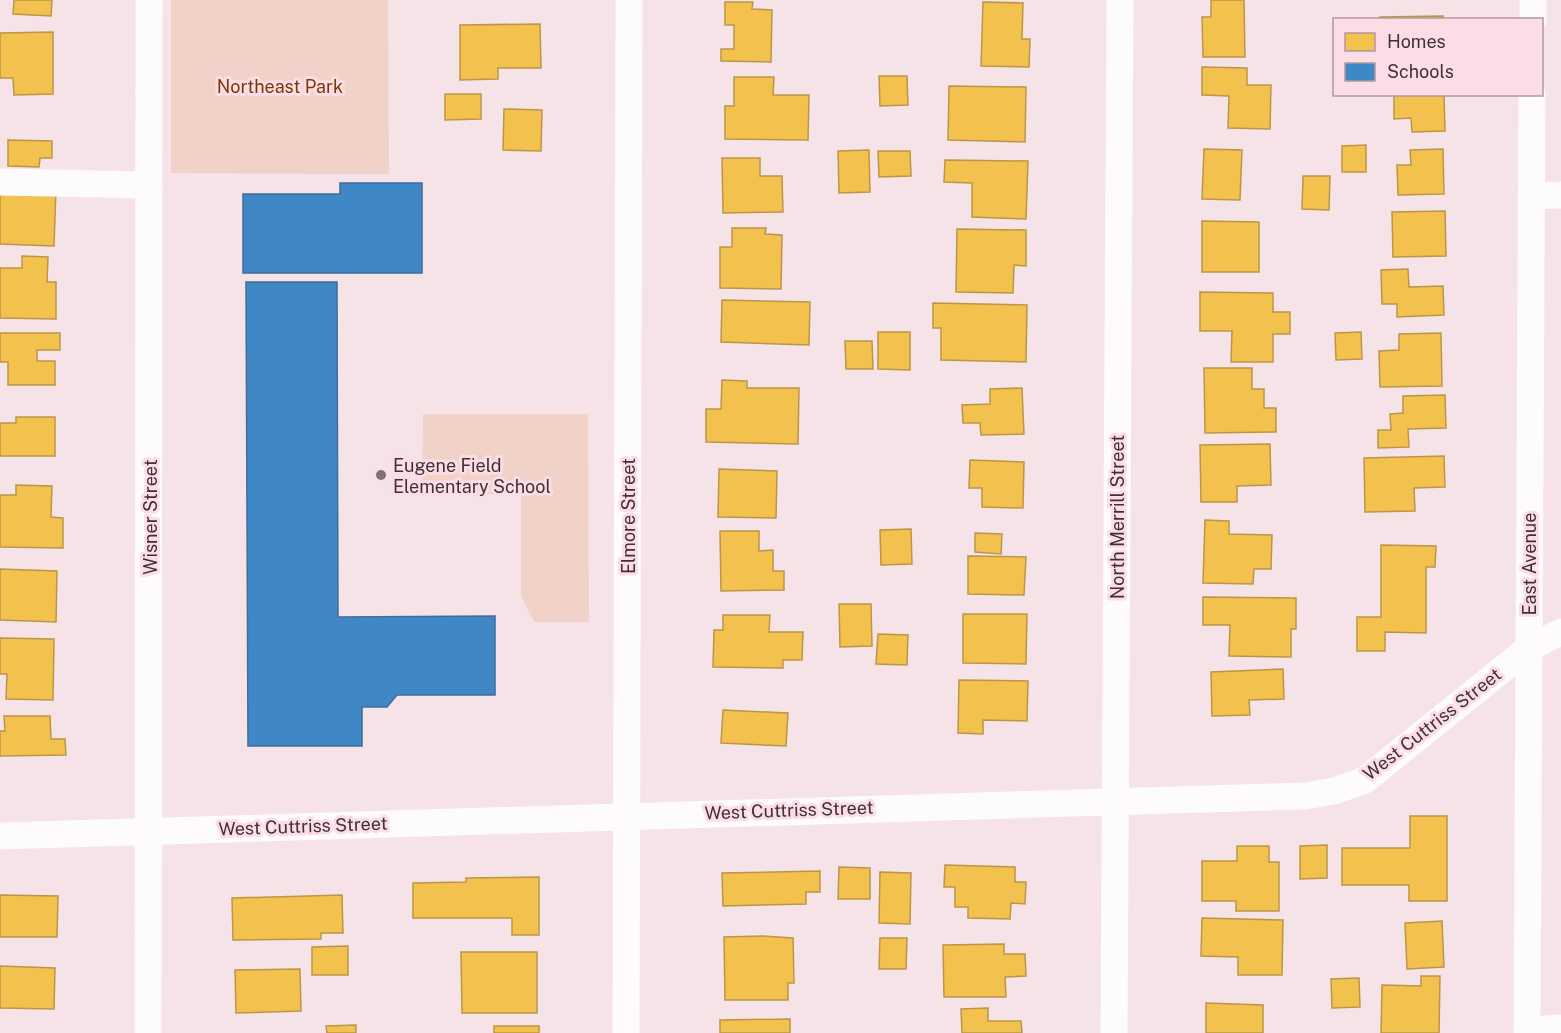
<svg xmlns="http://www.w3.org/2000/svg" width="1561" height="1033" font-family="'Public Sans',sans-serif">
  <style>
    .green { fill: #f0d2c9 }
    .homes { fill: #f2c14e; stroke: #bc9647; stroke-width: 1.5 }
    .schools { fill: #3f88c5; stroke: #3f6e9a; stroke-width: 1.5 }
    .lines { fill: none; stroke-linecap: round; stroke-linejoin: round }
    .minor { stroke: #fefbfc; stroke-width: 27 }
    .poi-dot { fill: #7e7074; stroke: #fcdce5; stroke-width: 2 }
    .labels { text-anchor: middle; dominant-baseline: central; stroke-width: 6; stroke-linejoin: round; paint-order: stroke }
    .park-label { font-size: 18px; fill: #793902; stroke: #fcdce5 }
    .poi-label { font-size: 18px; fill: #3e3236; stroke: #fcdce5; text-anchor: start }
    .street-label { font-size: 18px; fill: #3e3236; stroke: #fcdce5 }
  </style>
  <rect width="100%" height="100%" fill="#f5e3e8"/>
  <path class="green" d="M171,0H388L389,174L171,173Z
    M423,414H588L589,622H534L521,596V494H422Z"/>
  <path class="homes" d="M14,0H52L51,16L13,14Z
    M1211,0H1244L1245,57H1203L1202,17H1211Z
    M725,2H753L752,9L772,10L771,62L721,61V49H734V25H725Z
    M983,2L1023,3L1022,39H1030L1029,67L981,66Z
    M1443,16V20H1380V17Z
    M540,24L541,68H498V79L460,80V25Z
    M53,32V94L14,95L13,78H0V33Z
    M1202,67L1247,68V85H1271L1270,129L1228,128L1229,96L1202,95Z
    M879,76H907L908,105L880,106Z
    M734,77H774L773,95H809L808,140L725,139V106H734Z
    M949,86L1026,87L1025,142L948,140Z
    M445,94H481V119L445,120Z
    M1394,94H1444L1445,131L1412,132L1411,118L1394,119Z
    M504,109L542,110L541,151L503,150Z
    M8,140L52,141V158H40L39,167L8,166Z
    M1366,145V172H1342V146Z
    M1204,149L1242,150L1240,200L1202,199Z
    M1443,149L1444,194L1398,195L1397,165H1411L1410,150Z
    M869,150L870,192L839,193L838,151Z
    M878,151H910L911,176L879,177Z
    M722,158H760V176H782L783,212L723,213Z
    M945,160L1028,161L1026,219L972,217V183L944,182Z
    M1303,176H1330L1329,210L1302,209Z
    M0,188L56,189L54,246L0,244Z
    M1445,211L1446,256L1393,257L1392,212Z
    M1202,221L1259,222V272H1202Z
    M732,228H766L765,234L782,235L781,289L720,288V247H732Z
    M957,229L1026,230V266L1014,265L1013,293L956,292Z
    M22,256L48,257L47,282H56V319L0,318V268H22Z
    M1408,269L1409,287L1443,286L1444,315L1397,317V304H1382L1381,270Z
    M1200,292L1273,293V312H1290V334H1273V362H1231L1232,331H1200Z
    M722,300L810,302L809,345L721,342Z
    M933,303L1027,305L1026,362L941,360V328H933Z
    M878,332H910V370L878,369Z
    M1361,332L1362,359L1336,360L1335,333Z
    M0,333H60V350H37V361H55V385H8V362H0Z
    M1441,333L1442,386L1380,387L1379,351L1399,350V334Z
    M845,341H872L873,369H846Z
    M1204,368H1252V389H1264V408H1276V432L1205,433Z
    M722,380L747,381V388H799L798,444L706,442V409H721Z
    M1022,388L1024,434L981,435L980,423H963L962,405L990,404V389Z
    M1445,395L1446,428L1408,429L1409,447L1378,448V430H1391L1390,414L1403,413V396Z
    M16,417H55V456H0V423H16Z
    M1270,444L1271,485L1237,486V502H1201L1200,445Z
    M1444,456L1445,487L1414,488L1415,511L1365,512L1364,458Z
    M970,460L1024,462L1023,508L982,507V488H969Z
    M719,469L777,471L776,518L718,517Z
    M16,485L52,486L51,517L63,518V548L0,547V495H16Z
    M1205,520L1229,521V534L1272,535L1271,569H1254L1253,584L1203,583Z
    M911,529L912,564L881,565L880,530Z
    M720,531H759V551L773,550V571H784V590L721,591Z
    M975,533L1002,534L1001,554L975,552Z
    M1381,545L1436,546L1435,567H1426V633L1385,632V651H1357V617H1381Z
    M968,556L1026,557L1024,595L968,594Z
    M0,569L57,571L56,622L0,620Z
    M1203,597L1296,598V629H1291V657L1229,656L1230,625H1203Z
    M839,604H871L872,646L840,647Z
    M963,614H1027L1026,664L963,663Z
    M723,615H770L769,632H803L802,660H783V668L713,667L714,630H723Z
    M878,634L908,635L907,665L876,664Z
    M0,638L54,639L53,700L6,699L7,674H0Z
    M1283,669L1284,699L1249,700L1250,715L1212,716L1211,672Z
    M959,680L1028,681L1027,721L983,720V734L958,733Z
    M723,710L788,713L786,746L721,743Z
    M4,716H50L51,739H65L66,755L0,756V731H5Z
    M1410,816H1447V901H1409V885H1342V848H1410Z
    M1327,845V878L1300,879V846Z
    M1237,846H1269V862H1279V911H1236V901H1202V861H1237Z
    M945,865L1015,867V882H1026L1025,904L1011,903L1010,919L968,918V907H955V887H944Z
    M839,867L870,868V899H838Z
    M820,871V892H806V904L723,906L722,873Z
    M880,872L911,873L910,924L879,923Z
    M539,877V935H512V918H413V883L466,882V878Z
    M0,895L58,896L57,937H0Z
    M342,895L343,933H321V939L233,940L232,898Z
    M1202,918L1283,920L1282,975H1238V957L1201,956Z
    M1442,921L1444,967L1407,969L1405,923Z
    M763,936L793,938L794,983H788V1000H725L724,937Z
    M880,938H907L906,969H879Z
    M1004,944V954H1025L1026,976L1005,977L1006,997H944L943,945Z
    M348,946V975H312V947Z
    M461,952H537V1013H462Z
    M0,966L55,968L54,1009L0,1008Z
    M300,969L301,1011L236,1013L235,970Z
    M1421,976H1440L1439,1033H1381L1382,985L1421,986Z
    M1359,978L1360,1007L1332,1008L1331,979Z
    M1206,1003L1263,1005V1033H1206Z
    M988,1008V1021H1021L1022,1033H962L961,1009Z
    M790,1019V1033H720V1020Z
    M356,1025V1033H327L326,1026Z
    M494,1026H539V1033H494Z"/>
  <path class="schools" d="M340,183H422V273H243V194H340Z
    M246,282H337L338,617L495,616V695H397L387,707H362V746H248Z"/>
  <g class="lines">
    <path class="minor" d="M1533,20V0
      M0,182L149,185
      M1531,196L1561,195
      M0,836L1305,796L1334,791L1365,780L1529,648L1561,632
      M1527,1030L1561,1028
      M148,1033L149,0
      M626,1033L629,0
      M1114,1033L1120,0
      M1527,1033L1532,94"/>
  </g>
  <circle class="poi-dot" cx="381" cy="475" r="6"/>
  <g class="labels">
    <g class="park-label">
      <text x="280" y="86">Northeast Park</text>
    </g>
    <g class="poi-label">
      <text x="393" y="465">Eugene Field<tspan x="393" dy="21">Elementary School</tspan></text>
    </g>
    <g class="street-label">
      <text transform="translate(628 516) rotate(-90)">Elmore Street</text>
      <text transform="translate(150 517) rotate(-90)">Wisner Street</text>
      <text transform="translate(1117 517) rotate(-90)">North Merrill Street</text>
      <text transform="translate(1529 564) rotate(-90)">East Avenue</text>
      <text transform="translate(1432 724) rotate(-38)">West Cuttriss Street</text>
      <text transform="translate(789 810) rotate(-2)">West Cuttriss Street</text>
      <text transform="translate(303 826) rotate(-2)">West Cuttriss Street</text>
    </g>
  </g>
  <rect x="1333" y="18" width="210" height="78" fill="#fcdce5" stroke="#b0989f" stroke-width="1.5"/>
  <rect x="1345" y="33" width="30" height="18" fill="#f2c14e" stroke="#b0989f" stroke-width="1.5"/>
  <text x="1387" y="48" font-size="18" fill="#3e3236">Homes</text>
  <rect x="1345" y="63" width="30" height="18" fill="#3f88c5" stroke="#b0989f" stroke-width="1.5"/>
  <text x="1387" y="78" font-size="18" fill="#3e3236">Schools</text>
</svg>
